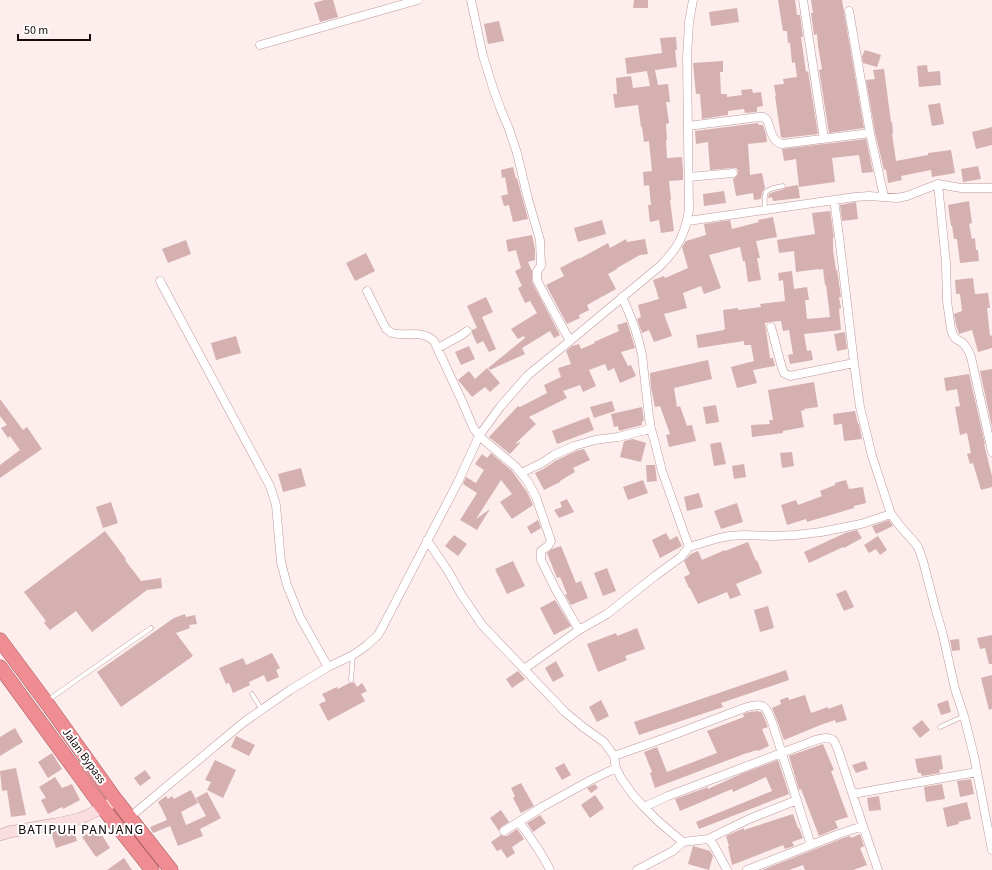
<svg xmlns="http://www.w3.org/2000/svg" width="992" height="870" font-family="'Source Sans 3',sans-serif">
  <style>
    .building { fill: #d4b0b1 }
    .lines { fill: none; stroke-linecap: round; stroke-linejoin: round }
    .lane-casing { stroke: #be9a9b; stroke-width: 5 }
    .street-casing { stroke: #be9a9b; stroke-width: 9 }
    .secondary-casing { stroke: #be9a9b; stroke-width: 12 }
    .highway-casing { stroke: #a35f62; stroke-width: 15 }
    .lane { stroke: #fff; stroke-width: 4 }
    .street { stroke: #fff; stroke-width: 8 }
    .secondary { stroke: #faddde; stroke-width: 11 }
    .highway { stroke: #ef8d92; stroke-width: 14 }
    .labels { text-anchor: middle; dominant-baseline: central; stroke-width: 4; stroke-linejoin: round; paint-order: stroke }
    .street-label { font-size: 12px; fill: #150909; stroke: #fff }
    .quarter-label { font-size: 14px; letter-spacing: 1px; fill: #150909; stroke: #fff }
  </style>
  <rect width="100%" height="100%" fill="#fdeded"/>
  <path class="building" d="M324,0H333L338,17L320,22L314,3Z
    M634,0H648V8H633Z
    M778,0H795L797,15H800L803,37H801L806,72L808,71L818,134L783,138L781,137L775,96H776L774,85L784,84L783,79L797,77L795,62L792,63L790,43H788L787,31H783Z
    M811,0H842L844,12L864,128L829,133L819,70L822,69L818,46L817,34L814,35L811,13H813Z
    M737,8L739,22L711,26L709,12Z
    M499,21L504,41L488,44L484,24Z
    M676,37L677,50H675L677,67L655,70L658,85L668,84L670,102H666L669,123L666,124L667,140H666L667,158L682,157L683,170V180L669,181L671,200H670L674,231L661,233L659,220L650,222L648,205H651L649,185L644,186L643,172L652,171L649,141L644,142L642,127H641L638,105L615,108L613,94H617L616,78L631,76L633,88L650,86L647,71L627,74L625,58L662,53L660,38Z
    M865,50L881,55L877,67L863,63L862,56Z
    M723,61V72H720L721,94H727V97L742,95L741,90L752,89L753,93L761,92L763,106L757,107V112L745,113L744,109L728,111V115L702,119L700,94H696L693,63Z
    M927,65L928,72L940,71L941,85L919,87L917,66Z
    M884,69L891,122H892L893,133H892L896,161L928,155V153L951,150L955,173L932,177L931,170L901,176L902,180L888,183L886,169L884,170L875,132L866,80L875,79L873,70Z
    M940,103L944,124L932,126L928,105Z
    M758,123L759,125H763L766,134L767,142L748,144L750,175L762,173L765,188L762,193L761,199L754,200L753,193L736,196L733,179L736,177L738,173V170L736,168H732L710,170L708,142L696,144L695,131Z
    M992,127V145L976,149L972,132Z
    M866,139L873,172L862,173L859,155L832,158L835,182L799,187L796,159L784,161L782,149Z
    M978,166L981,179L963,182L961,169Z
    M513,167L516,179L517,178L528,219L513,222L509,205L504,206L501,196L508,194L505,177L502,178L501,170Z
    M798,185L800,198L773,201L772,197L768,198L769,194L773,192L784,189L786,187Z
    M724,191L726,203L704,206L703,194Z
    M969,201L972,223L969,224L972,239L975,238L976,250H978L979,261L960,263L957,239H954L952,226H951L948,205Z
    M856,202L858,219L842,221L840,205Z
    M830,211L834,237H833V250L836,270H837L841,297H839L841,308L839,309L841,330L804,334L807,351L811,350L813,360L790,364L788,355L793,354L789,330L783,331L781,321L770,322L765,323L770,358H773L775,366L753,370L757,383L737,388L731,367L754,361L751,345H744V341L698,348L696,335L724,330V329H725L723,310L738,308V310L761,307L760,304L785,301L783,280L779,281L778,273L792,271L794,289L807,287L809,300H805L807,319L830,317L826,285H825L823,269L819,270V269L796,272L794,251L779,253L777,240L815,234L812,213Z
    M773,217L777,237L756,241L760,258H757L761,280L748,282L745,261H743L740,247L709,255L721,288L704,294L701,286L683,293L687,308L664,314L672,336L654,342L649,330L642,333L637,319L641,317L638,305L659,299L653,280L664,276L665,278L688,268L682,247L686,241L706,235L704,224L730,220L732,229L759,222L758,220Z
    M602,220L606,234L578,242L574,228Z
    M532,235L535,249V260L528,262L532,271V282L560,335L554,338L550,331L522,348L525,354L490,370L488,368L525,338L524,336L518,339L511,329L537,313L530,301L525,303L518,288L522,286L515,271L521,268L516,250L508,252L506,240Z
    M626,239L627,242L645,239L648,254L640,255L617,268V269L608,274L616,289L587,305L589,310L579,315L580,318L567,324L546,285L564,276L560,268L579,258V259L608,243L610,248Z
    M186,240L191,254L168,263L162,249Z
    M366,253L375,271L355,281L346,263Z
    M973,278L975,294L988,293L990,308H987L990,336L992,335V348L978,352L972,330L959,334L956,325L954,314L962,311L960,294H956L955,280Z
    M486,297L493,312L482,317L496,349L489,352L483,341L477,344L472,333V330L477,328L467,306Z
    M627,322L635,348L621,352L628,366L631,365L636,376L620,383L614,368L608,371L605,364L589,370L596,386L583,392L580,385L563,391L567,398L529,417L536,424L515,444L521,442L510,454L489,437L518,406L520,407L547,393L544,385L561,377L558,368L571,364L566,351L572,346L579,344L581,349L595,343L594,342L619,331L617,325Z
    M845,332L847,349L837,351L834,334Z
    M236,336L241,353L216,360L211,343Z
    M469,346L475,359L461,365L455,352Z
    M708,360L712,379L674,388L677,407L680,406L687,426L692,425L696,441L669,447L666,435L670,434L660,406L655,407L651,388L650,373Z
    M487,368L500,383L490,392L485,387L472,397L458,380L469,371L475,379Z
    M992,369V427L980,371Z
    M969,374L985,444H984L992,476V487L981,490L973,463L970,464L967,454L971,453L967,433L960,435L955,407L960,406L957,389L946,391L944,378Z
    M814,382L818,407L804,409L805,410L801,411L804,427L783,431V433L752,437L751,425L770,424L769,420H773L768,390Z
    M0,399L23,430L27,427L42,449L0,478V465L20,450L10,436L8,438L1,428L7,425L0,416Z
    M612,401L615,411L594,418L590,407Z
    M716,405L719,422L706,424L703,407Z
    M642,407L644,421H642V425L619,431L618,426L614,427L611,414Z
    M855,411L858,424H859L862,439L844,441L842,424L834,425L833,414Z
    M589,417L594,430L557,444L552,431Z
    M633,439L646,443L641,462L620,457L624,441Z
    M721,442L726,464L714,466L710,444Z
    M584,449L590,460L573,468L575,472L560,481V482L544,490L535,473L545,468L557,460L576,451Z
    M792,452L794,466L782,468L780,453Z
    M491,453L512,471L527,492L533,505L512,519L500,502L512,494L501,480L476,519L490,509L477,530L460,520L477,493L463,484L466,477L476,483L484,470L475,464L482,454L487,458Z
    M744,464L746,477L734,479L732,466Z
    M646,465H655L657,481L647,482Z
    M301,468L306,486L283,492L278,474Z
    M643,480L648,493L628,500L623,487Z
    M846,480L849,489L863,487L866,503L854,506V508L807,522L806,519L787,525L781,505L796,500L798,505L822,496L820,491L835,485V483Z
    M699,493L703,507L687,511L684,497Z
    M567,499L574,512L559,518L554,510L562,507L560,502Z
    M111,502L118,523L103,528L96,507Z
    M737,503L743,522L721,529L714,511Z
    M538,520L541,528L531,534L527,527Z
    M889,520L893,526L876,534L872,526Z
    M857,530L862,538L844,548L843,547L809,563L804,552L845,533Z
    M105,531L126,559L125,560L141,581L161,578L162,588L147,590L92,632L76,611L50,630L44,623L46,621L24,592Z
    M666,533L670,540L677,536L682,546L660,558L652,540Z
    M454,535L467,544L458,556L445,546Z
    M878,536L887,550L880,555L876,549L869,553L864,545Z
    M748,542L756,561L757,560L762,573L736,584L741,595L730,599L727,592L698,604L690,588H689L684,577L690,574L684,561L691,554L698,551L702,560L725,550V551Z
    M561,546L576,583L581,581L588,598L571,605L565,595L567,594L560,577L557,578L547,553L552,549Z
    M513,561L525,586L507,594L495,569Z
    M607,568L616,591L603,596L594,573Z
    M846,590L854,607L844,611L836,594Z
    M555,600L571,626L554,635L540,608Z
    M768,606L774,628L760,632L754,610Z
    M185,614L186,617L195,615L197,624L189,625L190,628L176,633L193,656L121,707L97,672L174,618Z
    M637,628L645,649L625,656L627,660L598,672L587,644L616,633L617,636Z
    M992,635V664H989L985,648L980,649L977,638Z
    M959,639L960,650L952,651L950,640Z
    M272,653L280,668L276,670L279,677L267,682L264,675L249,682L250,685L233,693L229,683L226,684L219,668L243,658L246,665Z
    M556,661L564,676L553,682L545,668Z
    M786,670L789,680L721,703L723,707L639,735L634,722Z
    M518,671L525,679L512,688L506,679Z
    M992,675V709L989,710L981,678Z
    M354,682L357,687L362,683L367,691L361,694L365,701L328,721L319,704L326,701L322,694L337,687L338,689L349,683H352Z
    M805,695L811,713L828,707V709L842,704L847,720L836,723L835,720L823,724L784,740L777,720L772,708L781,704L780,700L788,697L789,700Z
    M601,700L609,716L597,722L589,707Z
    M948,700L951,712L941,715L937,704Z
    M758,711L759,712H761L762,713L768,727L762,729L769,746L758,751L757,750L744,754L655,788L650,773L652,772L644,752L657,747L667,772L717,753L707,731L744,717L743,714L749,712Z
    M922,720L930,730L920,738L912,728Z
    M15,728L23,742L0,756V737Z
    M236,736L255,745L249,756L231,747Z
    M823,744L834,770L831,771L848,817L835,821L838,828L819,836L801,789L799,790L789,756Z
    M52,753L62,769L48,778L38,762Z
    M941,755L943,769L939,770L940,773L922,776L921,773H918L915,759Z
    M215,760L236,770L223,798L207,790L211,782L205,780Z
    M778,760L789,794L699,829L696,822L772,791L766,777L733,792L732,789L680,811L675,799L708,787V789L743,773Z
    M865,761L868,769L856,773L852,765Z
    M564,763L571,775L562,780L555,768Z
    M16,768L26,815L11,817L7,790L2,791L0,771Z
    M145,770L151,778L140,786L134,778Z
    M55,777L62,788L72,784L80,800L63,809L62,807L48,814L41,800L46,798L39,787Z
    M971,779L974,794L960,797L957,781Z
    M521,783L534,806L521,813L513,798L515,796L511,788Z
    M595,784L598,788L591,793L587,788Z
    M942,784L945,799L926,802L924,787Z
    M191,790L198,803L181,812L186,825L206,816L196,798L207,792L221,818L200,829L203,836L178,846L170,826L153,833L150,827L167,820L162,809L158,802L166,796L168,799L172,796L174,799Z
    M595,795L604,808L590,818L581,805Z
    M879,796L881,810L869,811L867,798Z
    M967,802L971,819L958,822L959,824L947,827L943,808Z
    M501,810L509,822L501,827L499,831L490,818Z
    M793,814L798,828H799L803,838L792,842L794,846L785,849L783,845L732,865L728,846H729L726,836L744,828V830Z
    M540,815L546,823L533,832L527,823Z
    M73,827L77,841L56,848L51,832Z
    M97,827L110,848L96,857L82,837Z
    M517,829L524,839L512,847L515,853L507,858L501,849L497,851L491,842L501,835L504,836H507Z
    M860,834L864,846L860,848L867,865L853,870H805L803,865L789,870H762L841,839L850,836L851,838Z
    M693,846L710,851L713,856L709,870L688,864Z
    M124,858L132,870H107Z"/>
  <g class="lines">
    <defs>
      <path id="lane" d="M765,210C764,190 763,190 783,186
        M351,680L353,655
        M252,694L262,710
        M48,700L151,628
        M940,727L964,716"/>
      <path id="street" d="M471,0L483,56L494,91L501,110L509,129L517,153L528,199L540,240L541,266L537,271V280L543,292L570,341
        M803,0L824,139
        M849,11L870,133L884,197
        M260,45L418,0
        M688,126L759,117H763L767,120C771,129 771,141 782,144L870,133
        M689,177L733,173
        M938,184L946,263L947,301L951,329L953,335L956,339L963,343L968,350L971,357L992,452
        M834,200L839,236L854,363L860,407L867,435L872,456L891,514L900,526L915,543L918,547L923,561L936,611L942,631L955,689L964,716L974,756L992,850
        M688,221L855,197L869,196L897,198L907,196L938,184L961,188H992
        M160,281L270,486L276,505L281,562L287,585L300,617L328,667
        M367,291L386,329C388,330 390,332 392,333C406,337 421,329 434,341L461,399L473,427L479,436L516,467L528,482L536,497L551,541L548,546L541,551V560L556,590L579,630
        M622,297C631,316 638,334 642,355L649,417L651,429L654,439L662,471L689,547
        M771,327L782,368L784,373L790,376L854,363
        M438,348L460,336L467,331
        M521,473L542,463L554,455L574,446L595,440L618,437L651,429
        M427,540L448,571L461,594L482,625L565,712L583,727L604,742L614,756L616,768L621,778L633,795L644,807L658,821L672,833L683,842L708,839L713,844L727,870
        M524,669L579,630L607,614L655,576L681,557L689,547L719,538L730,536L744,535L773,536L795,535L821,532L861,524L891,514
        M614,756L665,738L747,707C765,702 766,707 772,722L811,845L839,834L863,826L878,870
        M853,794L875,790L977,772
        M644,807L668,796L800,746C809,743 827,733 834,741C835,743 836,745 837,747L863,826
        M130,817L244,722L290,690L328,667L353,655L366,646L378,635L383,626L458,482L479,436L500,407L528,375L570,341L660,266C678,248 685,235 689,210L687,58L689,22L693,0
        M519,822C530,837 542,853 550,870
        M504,831L542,807L591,780L616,768
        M708,839L749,819L797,800
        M637,870L673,851L683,842
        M747,870L811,845"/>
      <path id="secondary" d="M0,835L9,832L55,824L79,819L86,816L110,804"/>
      <path id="highway" d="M0,640L46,702L116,800L171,870
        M0,667L103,808L152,870"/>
    </defs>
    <use href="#lane" class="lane-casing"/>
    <use href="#street" class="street-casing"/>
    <use href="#secondary" class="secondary-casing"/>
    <use href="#highway" class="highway-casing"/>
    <use href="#lane" class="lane"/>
    <use href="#street" class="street"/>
    <use href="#secondary" class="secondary"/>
    <use href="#highway" class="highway"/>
  </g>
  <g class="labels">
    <g class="street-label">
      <text transform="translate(84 756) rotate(54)">Jalan Bypass</text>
    </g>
    <g class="quarter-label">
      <text x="81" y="830">BATIPUH PANJANG</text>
    </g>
  </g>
  <path d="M18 34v6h72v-6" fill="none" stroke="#150909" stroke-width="2"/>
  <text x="24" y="34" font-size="12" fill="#150909" stroke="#ffffff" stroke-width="3" paint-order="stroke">50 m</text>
</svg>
